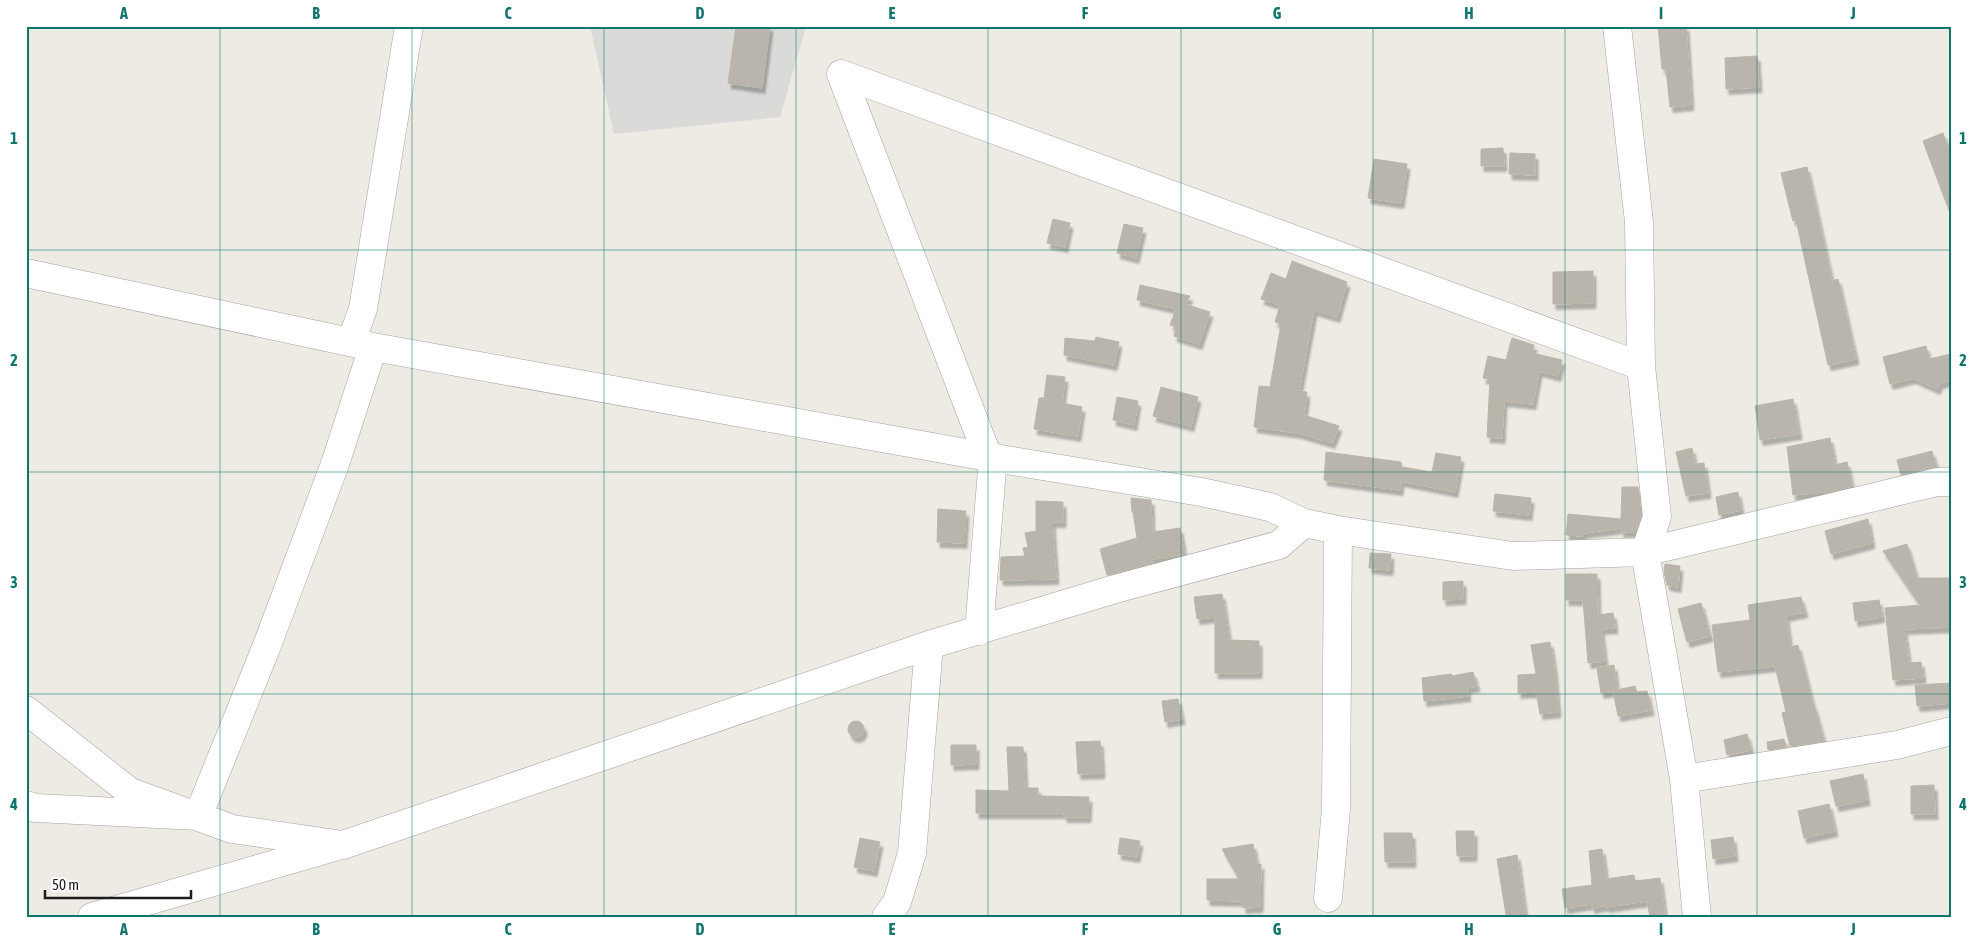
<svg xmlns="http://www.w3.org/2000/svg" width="1977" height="943" font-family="'Asap Condensed',sans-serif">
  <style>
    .residential { fill: #dadad9 }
    .building { fill: #b9b4ac; stroke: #bdb5a6; filter: url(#shadow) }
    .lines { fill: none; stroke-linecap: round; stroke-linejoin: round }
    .minor-casing { stroke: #a3a3a3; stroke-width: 29 }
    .minor { stroke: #fff; stroke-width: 28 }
    .grid { fill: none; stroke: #0f766e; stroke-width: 1; stroke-opacity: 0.55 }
    .neatline { fill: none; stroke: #0f766e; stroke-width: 2 }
    .grid-label { font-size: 16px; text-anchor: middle; font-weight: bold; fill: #0f766e }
  </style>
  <defs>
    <filter id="shadow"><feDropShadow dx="3" dy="5.5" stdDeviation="1" flood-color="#0004"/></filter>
  </defs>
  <rect width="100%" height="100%" fill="#edebe3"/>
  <path class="residential" d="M590,26H806L780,117L614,134Z"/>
  <path class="building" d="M736,26H770L762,88L728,83Z
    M1658,26H1686L1691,105L1670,107L1666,69H1662Z
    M1757,56L1759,87L1726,89L1725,58Z
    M1943,133L1951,154L1949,210L1923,141Z
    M1503,148L1504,166H1481V149Z
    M1510,153L1535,154V175L1509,174Z
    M1374,159L1407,164L1401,203L1368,198Z
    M1807,167L1832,281L1838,279L1856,359L1828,365L1796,220L1793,221L1781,173Z
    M1053,219L1070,223L1065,247L1047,243Z
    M1124,224L1143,228L1136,258L1117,253Z
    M1292,261L1347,282L1337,317L1314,310L1299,391L1307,392L1304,415L1339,426L1332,443L1298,433L1254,427L1259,386L1270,387L1281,324L1275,322L1280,305L1261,299L1271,273L1286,279Z
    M1593,271V303L1553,304V272Z
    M1140,285L1190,296L1185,304L1210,312L1199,344L1174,336L1176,327L1170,325L1176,309L1137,300Z
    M1096,337L1119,342L1114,365L1064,355L1065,338L1095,341Z
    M1512,338L1534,345L1532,353L1562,360L1558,376L1539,371L1533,404L1504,401L1502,438L1487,437L1490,379L1483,378L1488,356L1506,360Z
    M1926,346L1929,359L1951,354V380L1940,383L1937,389L1913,378L1890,384L1883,357Z
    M1047,375L1065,377L1062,403L1082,407L1078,436L1034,429L1039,398H1044Z
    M1161,387L1198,397L1191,426L1153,416Z
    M1117,397L1138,401L1134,425L1113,420Z
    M1793,399L1799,434L1760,440L1755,406Z
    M1830,438L1835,465L1847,462L1852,486L1834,491L1793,495L1787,447Z
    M1692,448L1695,464L1704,463L1708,493L1686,496L1676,452Z
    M1932,451L1936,466L1901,475L1897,460Z
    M1326,452L1401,462L1402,467L1432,472L1436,453L1461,457L1455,492L1401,481L1400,490L1324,480Z
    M1622,487H1638L1641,515L1635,532H1621V528L1583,533V536L1566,535L1568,514L1621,519Z
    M1738,492L1741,510L1719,515L1716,497Z
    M1495,494L1531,498L1529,515L1493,511Z
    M1131,498L1151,500L1152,532L1180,528L1184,554L1152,559L1153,563L1107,575L1100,549L1137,538L1133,512H1132Z
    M1036,501L1063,502V522H1052L1056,579L1000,580L1001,557L1025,556L1023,548L1028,547L1025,533L1036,531Z
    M938,509L966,511L964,543L937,542Z
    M1868,519L1872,543L1831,554L1825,531Z
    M1907,544L1917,578H1951V627L1904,629L1909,663L1921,662L1923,678L1893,680L1885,608L1920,605L1883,551Z
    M1370,553L1391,554L1390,570L1369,568Z
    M1665,564L1680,566L1678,587L1667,585L1664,572Z
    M1566,574H1597L1598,615L1613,613L1615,628L1601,629L1605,661L1588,663L1583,600H1566Z
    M1463,581V599L1443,600V582Z
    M1222,594L1229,640L1259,641V673H1215V617L1197,619L1194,597Z
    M1801,597L1805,612L1786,616L1790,647L1798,645L1813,705H1814L1824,741L1790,746L1782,713L1786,712L1775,666L1718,672L1712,625L1750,620L1748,605Z
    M1879,600L1882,617L1855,621L1853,603Z
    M1701,603L1710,636L1687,642L1678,609Z
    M1550,642L1554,667L1558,712L1540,714L1536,692L1518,693V675L1536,674L1531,645Z
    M1614,665L1617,690L1635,686L1637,692L1647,691L1651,710L1618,716L1613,691L1601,693L1597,668Z
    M1473,672L1477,686L1467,688L1468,696L1424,701L1422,678L1451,674L1452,676Z
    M1951,683V703L1917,706L1915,685Z
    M1178,699L1182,719L1165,722L1162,701Z
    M848 729a8 8 0 1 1 16 0a8 8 0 1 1-16 0Z
    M1747,734L1751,750L1727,755L1724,740Z
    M1784,739L1786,747L1768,750L1767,742Z
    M1100,741L1102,773L1078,774L1076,742Z
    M951,745H976V764L951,765Z
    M1007,747H1023L1025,788H1038V796L1089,797L1088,817H1064V813H976V790L1009,791Z
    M1863,774L1867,800L1836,806L1830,781Z
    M1934,785L1935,814H1911V786Z
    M1829,804L1835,831L1804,838L1798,811Z
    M1456,831H1474V856H1457Z
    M1384,833H1412L1413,862H1385Z
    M1733,837L1735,856L1713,859L1711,840Z
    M860,838L880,842L874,871L854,867Z
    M1120,838L1140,841L1137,857L1118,854Z
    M1253,844L1257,864H1261L1260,907L1243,908V901L1207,900V879H1239L1222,849Z
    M1602,849L1606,879L1634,875L1635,881L1660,878L1665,917H1650L1647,901L1606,907V905L1592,908L1591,904L1565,908L1562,889L1592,885L1589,851Z
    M1517,855L1525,913L1506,915L1497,859Z"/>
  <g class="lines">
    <defs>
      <path id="minor" d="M1617,26L1639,222L1641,366L1657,517L1645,552L1684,779L1697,917
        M26,273L373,347L988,457L1201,492L1270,507L1304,523L1338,530L1513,556L1645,552L1937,482H1951
        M351,342L363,309L409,26
        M988,457L841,74L1641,366
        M979,631L993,457
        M26,710L130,792L232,829L343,845L929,645L1115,589L1279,545L1304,523
        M1684,779L1897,745L1951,731
        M26,805L36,808L198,816L266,648L335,464L373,347
        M1328,898L1336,809L1338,530
        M92,917L334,847
        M886,917L897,902L912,853L929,645"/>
    </defs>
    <use href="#minor" class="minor-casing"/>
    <use href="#minor" class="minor"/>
  </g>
  <path class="grid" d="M220,26V917M412,26V917M604,26V917M796,26V917M988,26V917M1181,26V917M1373,26V917M1565,26V917M1757,26V917M26,250H1951M26,472H1951M26,694H1951"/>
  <rect width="1977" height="943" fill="none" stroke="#ffffff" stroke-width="55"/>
  <path d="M45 890v8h146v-8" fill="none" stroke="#1c1c1c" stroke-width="2.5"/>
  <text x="52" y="890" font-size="15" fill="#1c1c1c" stroke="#ffffff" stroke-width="4" paint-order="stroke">50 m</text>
  <rect x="28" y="28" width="1922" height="888" class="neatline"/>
  <g class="grid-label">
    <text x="124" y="19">A</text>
    <text x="316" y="19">B</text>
    <text x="508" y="19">C</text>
    <text x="700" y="19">D</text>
    <text x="892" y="19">E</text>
    <text x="1085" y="19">F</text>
    <text x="1277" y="19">G</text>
    <text x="1469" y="19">H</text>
    <text x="1661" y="19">I</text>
    <text x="1853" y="19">J</text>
    <text x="14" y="144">1</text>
    <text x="1963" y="144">1</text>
    <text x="14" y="366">2</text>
    <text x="1963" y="366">2</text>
    <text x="14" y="588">3</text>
    <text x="1963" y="588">3</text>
    <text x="14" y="810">4</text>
    <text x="1963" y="810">4</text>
    <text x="124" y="935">A</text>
    <text x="316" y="935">B</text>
    <text x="508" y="935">C</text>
    <text x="700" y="935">D</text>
    <text x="892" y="935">E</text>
    <text x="1085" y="935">F</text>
    <text x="1277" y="935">G</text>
    <text x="1469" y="935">H</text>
    <text x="1661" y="935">I</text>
    <text x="1853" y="935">J</text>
  </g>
</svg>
